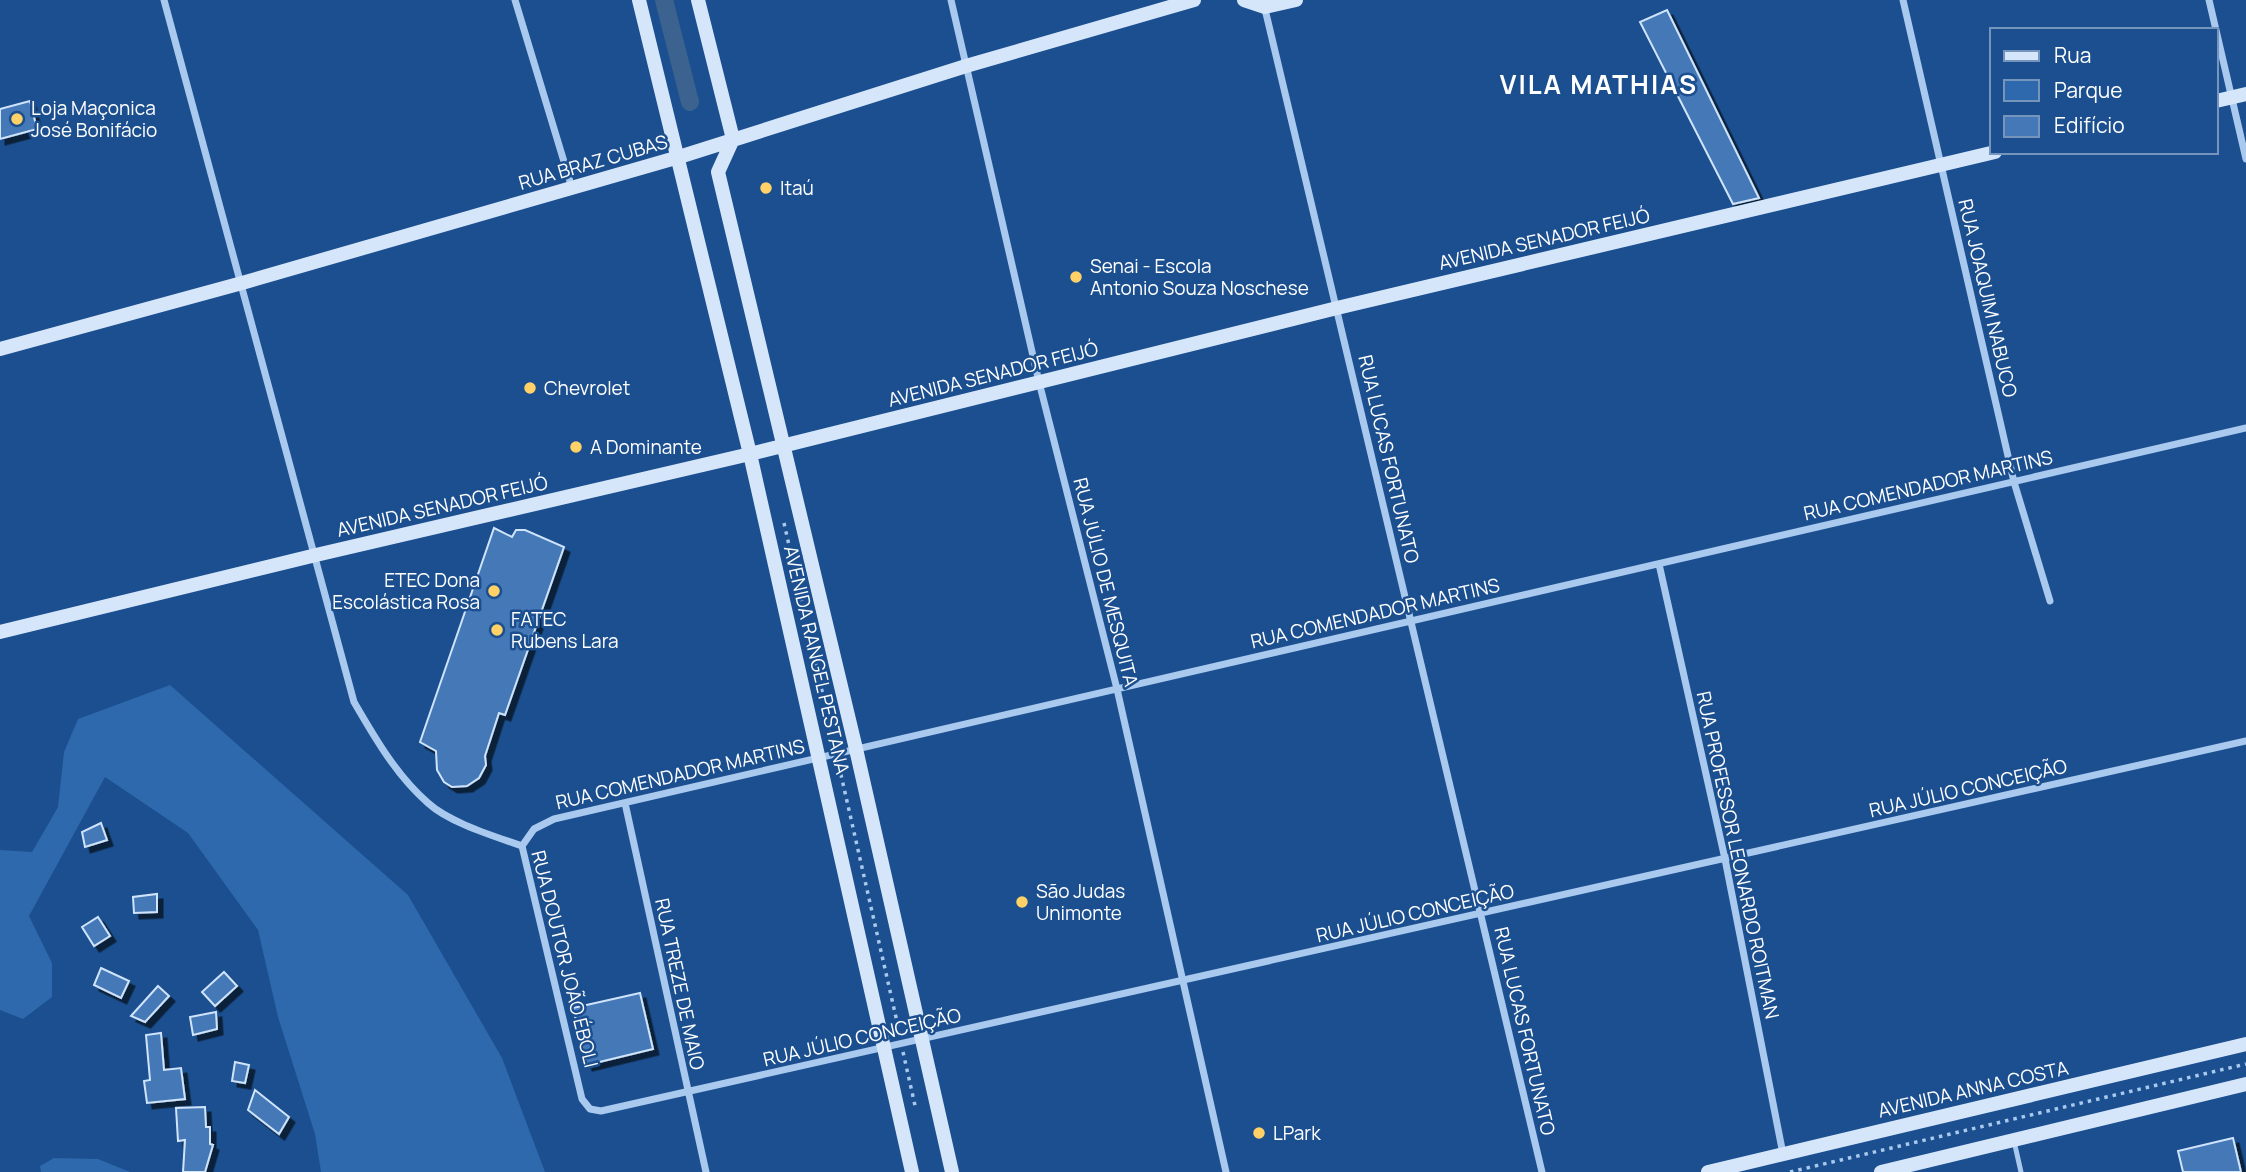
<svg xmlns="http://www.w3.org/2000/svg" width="2246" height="1172" font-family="Manrope,sans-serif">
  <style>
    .green { fill: #2e69ad }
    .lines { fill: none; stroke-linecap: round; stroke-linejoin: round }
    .canal { stroke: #3c6290; stroke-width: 18 }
    .building { fill: #4478b7; stroke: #cfe3fa; stroke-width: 2; filter: url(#shadow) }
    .path { stroke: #a9c9ee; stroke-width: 3.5; stroke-dasharray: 3.5 5; stroke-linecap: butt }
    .service { stroke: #a9c9ee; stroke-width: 5 }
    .minor { stroke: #a9c9ee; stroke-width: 7 }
    .secondary { stroke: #d6e6fa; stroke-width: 14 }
    .poi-dot { fill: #ffd166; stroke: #1b4f8f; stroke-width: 2.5 }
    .labels { text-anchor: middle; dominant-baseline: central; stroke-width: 5; stroke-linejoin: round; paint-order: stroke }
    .poi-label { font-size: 19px; fill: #fff; stroke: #1b4f8f; text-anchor: start }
    .street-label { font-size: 19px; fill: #fff; stroke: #1b4f8f }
    .district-label { font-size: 26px; font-weight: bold; letter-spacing: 2px; fill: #fff; stroke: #1b4f8f }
  </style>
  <defs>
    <filter id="shadow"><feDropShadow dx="5.5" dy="5.5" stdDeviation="0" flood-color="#0009"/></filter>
  </defs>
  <rect width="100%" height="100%" fill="#1b4f8f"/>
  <path class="green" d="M170,685L408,895L502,1058L545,1172H321L315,1134L278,1017L258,930L188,833L105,777L29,916L52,963V997L23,1019L0,1010V850L32,852L58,807L64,752L78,719Z
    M54,1158L98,1159L130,1172H41L40,1166Z"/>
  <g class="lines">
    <path class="canal" d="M664,0L690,102"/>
  </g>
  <path class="building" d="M1667,10L1759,198L1733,204L1640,22Z
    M30,101L37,129L0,139V109Z
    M494,528L512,537L516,530H525L564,547L505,715L499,713L485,756L486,765L479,778L467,786L452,787L444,782L437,770L436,751L420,742Z
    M101,823L107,840L85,847L82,832Z
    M157,894V912L134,913L133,897Z
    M98,917L110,936L94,946L82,927Z
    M101,968L129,981L121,998L94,985Z
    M224,972L237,986L215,1006L202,992Z
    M158,986L169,996L145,1022L131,1016Z
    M640,993L653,1049L587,1065L573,1008Z
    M216,1012L217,1029L193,1035L190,1017Z
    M161,1033L164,1070L181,1068L185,1099L147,1103L144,1081L150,1080L146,1035Z
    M235,1062L249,1065L245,1083L232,1081Z
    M255,1090L289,1117L279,1134L248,1110Z
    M205,1107L206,1127H210V1144L213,1145L205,1172H183L185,1140L178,1141L176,1108Z
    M2233,1138L2241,1172H2183L2178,1151Z"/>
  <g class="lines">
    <path class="path" d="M784,523L834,744
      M839,766L900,1035
      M903,1052L916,1110
      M1790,1172L2246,1064"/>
    <path class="service" d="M2014,1141L2021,1172"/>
    <path class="minor" d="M164,0L354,702C375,738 396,775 428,803C450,823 494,836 522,846L582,1099L590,1109L601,1111L2246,741
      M515,0L572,188
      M951,0L1039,382L1117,689L1226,1172
      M1903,0L2014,482L2050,601
      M2209,0L2216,30
      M1264,5L1542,1172
      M2216,30L2246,159
      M1659,564L1725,859L1783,1154
      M625,803L706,1172
      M522,846L534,829L554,819L2246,428"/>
    <path class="secondary" d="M639,0L750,454L912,1172
      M698,0L733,139L718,172L856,749L952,1172
      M1244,0L1265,7L1296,0
      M2216,101L2246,94
      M0,349L242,283L679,157L966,66L1194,0
      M0,632L316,555L750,454L1337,308L1995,152
      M1708,1172L2246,1044
      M1881,1172L2246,1084"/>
  </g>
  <g class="poi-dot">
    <circle cx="17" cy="119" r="7"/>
    <circle cx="766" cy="188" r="7"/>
    <circle cx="1076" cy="277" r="7"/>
    <circle cx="530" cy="388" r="7"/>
    <circle cx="576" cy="447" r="7"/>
    <circle cx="494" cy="591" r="7"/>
    <circle cx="497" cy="630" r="7"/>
    <circle cx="1022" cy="902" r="7"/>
    <circle cx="1259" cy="1133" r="7"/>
  </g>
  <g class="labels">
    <g class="poi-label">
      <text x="31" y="108">Loja Maçonica<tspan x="31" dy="22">José Bonifácio</tspan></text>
      <text x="780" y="188">Itaú</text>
      <text x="1090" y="266">Senai - Escola<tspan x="1090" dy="22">Antonio Souza Noschese</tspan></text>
      <text x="544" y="388">Chevrolet</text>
      <text x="590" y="447">A Dominante</text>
      <text x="480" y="580" text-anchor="end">ETEC Dona<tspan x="480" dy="22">Escolástica Rosa</tspan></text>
      <text x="511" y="619">FATEC<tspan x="511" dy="22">Rubens Lara</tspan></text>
      <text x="1036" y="891">São Judas<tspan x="1036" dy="22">Unimonte</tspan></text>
      <text x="1273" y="1133">LPark</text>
    </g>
    <g class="street-label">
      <text transform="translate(593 162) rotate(-16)">RUA BRAZ CUBAS</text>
      <text transform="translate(1544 239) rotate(-13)">AVENIDA SENADOR FEIJÓ</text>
      <text transform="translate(1988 298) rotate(77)">RUA JOAQUIM NABUCO</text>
      <text transform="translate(993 374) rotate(-14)">AVENIDA SENADOR FEIJÓ</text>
      <text transform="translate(1389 459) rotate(77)">RUA LUCAS FORTUNATO</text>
      <text transform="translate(1928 485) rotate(-13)">RUA COMENDADOR MARTINS</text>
      <text transform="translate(442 506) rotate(-13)">AVENIDA SENADOR FEIJÓ</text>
      <text transform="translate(1106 582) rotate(76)">RUA JÚLIO DE MESQUITA</text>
      <text transform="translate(1375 613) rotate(-13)">RUA COMENDADOR MARTINS</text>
      <text transform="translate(817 660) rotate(77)">AVENIDA RANGEL PESTANA</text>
      <text transform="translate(680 774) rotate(-13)">RUA COMENDADOR MARTINS</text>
      <text transform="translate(1968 788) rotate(-13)">RUA JÚLIO CONCEIÇÃO</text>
      <text transform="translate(1738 855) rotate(78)">RUA PROFESSOR LEONARDO ROITMAN</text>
      <text transform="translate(1415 913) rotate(-13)">RUA JÚLIO CONCEIÇÃO</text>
      <text transform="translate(565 959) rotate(76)">RUA DOUTOR JOÃO ÉBOLI</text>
      <text transform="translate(680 984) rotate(78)">RUA TREZE DE MAIO</text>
      <text transform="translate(1525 1031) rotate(77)">RUA LUCAS FORTUNATO</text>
      <text transform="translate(862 1037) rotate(-13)">RUA JÚLIO CONCEIÇÃO</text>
      <text transform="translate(1973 1089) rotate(-13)">AVENIDA ANNA COSTA</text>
    </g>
    <g class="district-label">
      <text x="1599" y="84">VILA MATHIAS</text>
    </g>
  </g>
  <rect x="1990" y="28" width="228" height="126" fill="#1b4f8f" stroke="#7695bc" stroke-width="2"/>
  <rect x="2004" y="51" width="35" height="10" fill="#d6e6fa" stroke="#7695bc" stroke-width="2"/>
  <text x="2054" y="63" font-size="21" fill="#ffffff">Rua</text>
  <rect x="2004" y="80" width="35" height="21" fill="#2e69ad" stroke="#7695bc" stroke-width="2"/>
  <text x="2054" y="98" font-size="21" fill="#ffffff">Parque</text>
  <rect x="2004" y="116" width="35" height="21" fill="#4478b7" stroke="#7695bc" stroke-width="2"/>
  <text x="2054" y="133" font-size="21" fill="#ffffff">Edifício</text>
</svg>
